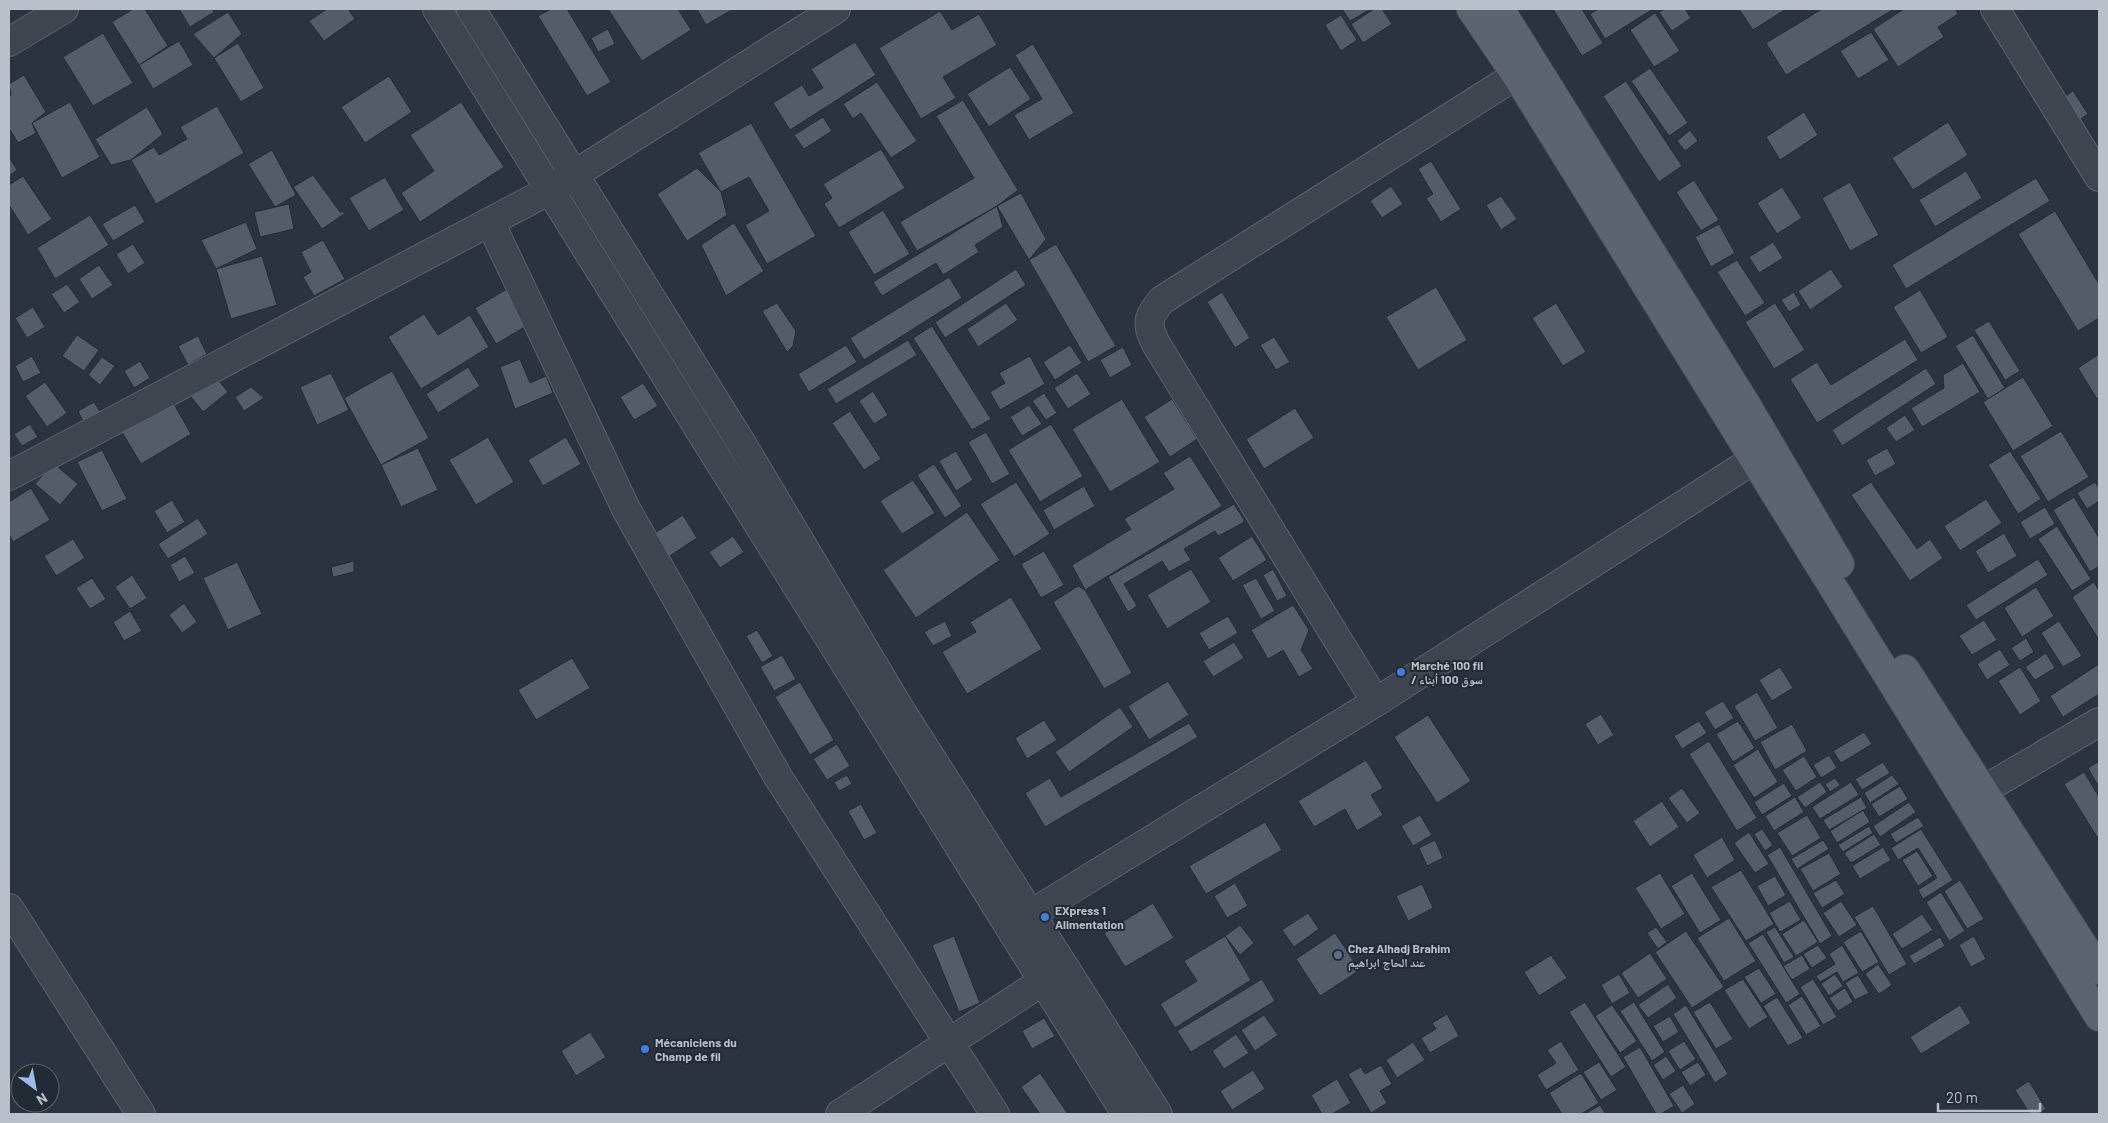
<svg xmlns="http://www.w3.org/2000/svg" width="2108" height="1123" font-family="Barlow,'Noto Naskh Arabic',sans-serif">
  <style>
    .building { fill: #535c69; stroke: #242c36 }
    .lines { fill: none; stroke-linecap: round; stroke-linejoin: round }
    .minor-casing { stroke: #5b636c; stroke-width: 30 }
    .major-casing { stroke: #474e58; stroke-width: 30 }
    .minor { stroke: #3e454f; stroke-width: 28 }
    .major { stroke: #5c646f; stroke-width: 28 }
    .shop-dot { fill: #3f7fe0; stroke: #222a34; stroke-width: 2 }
    .service-dot { fill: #5c6f8a; stroke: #222a34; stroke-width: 2 }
    .labels { text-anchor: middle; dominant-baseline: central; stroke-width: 4; stroke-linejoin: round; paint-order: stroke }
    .poi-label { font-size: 12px; font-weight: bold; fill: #bac0c9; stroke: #222a34; text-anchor: start }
  </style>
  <rect width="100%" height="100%" fill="#2a333f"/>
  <path class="building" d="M133,9H145L168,46L139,65L112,22Z
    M179,9H212L214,12L190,27Z
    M327,9H348L355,19L324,41L309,21Z
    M551,9H567L611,82L587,96L538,16Z
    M608,9H678L691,30L642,61Z
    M697,9H733L706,25Z
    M1342,9H1368L1369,10L1350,21Z
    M1374,9H1382L1392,24L1363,43L1351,24Z
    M1553,9H1582L1603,43L1582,56Z
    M1598,9H1653L1605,39L1590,14Z
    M1665,9H1685L1691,18L1672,31L1659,12Z
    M1739,9H1786L1753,30Z
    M1822,9H1894L1786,75L1766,43Z
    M1904,9H1955L1958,14L1938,27L1944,37L1898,67L1873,29Z
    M940,11L952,30L979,14L997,45L943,77L956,98L921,119L879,48Z
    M228,12L242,34L214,58L193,34Z
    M1655,13L1680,51L1654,67L1630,30Z
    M1341,15L1357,40L1341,51L1325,25Z
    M608,29L615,44L598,52L591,38Z
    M1871,32L1889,60L1858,79L1840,51Z
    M103,33L133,83L93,106L63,57Z
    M179,41L193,65L153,89L139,65Z
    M855,42L876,75L790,130L773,103L802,85L809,96L823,88L811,69Z
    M238,43L264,88L241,102L214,58Z
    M1033,44L1074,113L1029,140L1014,115L1042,99L1015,55Z
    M1010,67L1031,99L989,127L967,94Z
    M1650,68L1688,123L1669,136L1631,81Z
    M24,75L46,112L32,123L36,133L18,143L9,128V96L11,95L9,84Z
    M389,76L412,112L365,143L341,107Z
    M1626,81L1682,166L1659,182L1603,96Z
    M877,82L917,141L891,158L861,113L853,119L843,104Z
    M2073,91L2088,114L2078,121L2064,97Z
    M963,100L1018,190L997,206L917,251L900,222L974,178L936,116Z
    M70,102L100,157L62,178L32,123Z
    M461,102L504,167L420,222L401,193L434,171L410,135Z
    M217,106L244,153L156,204L131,160L154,147L159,155L187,139L180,127Z
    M147,107L163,134L131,160L111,165L95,139Z
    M1804,112L1818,135L1780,160L1766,137Z
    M823,117L832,131L804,149L794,135Z
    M1948,122L1968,155L1913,190L1892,158Z
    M751,123L816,236L767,264L745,225L769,211L749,177L721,192L698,153Z
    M1690,130L1698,141L1685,151L1677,141Z
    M881,149L905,188L839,228L824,204L832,198L823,184Z
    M272,150L296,195L275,207L248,164Z
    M9,157L17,170L9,176Z
    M1431,161L1461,209L1441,222L1426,198L1433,194L1418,169Z
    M697,168L721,192L727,215L687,241L657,194Z
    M1966,171L1982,198L1935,227L1919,200Z
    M313,175L340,212H347L322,229L293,187Z
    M23,176L52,219L28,235L9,205V185Z
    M385,177L404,210L369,231L349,198Z
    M2036,178L2050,201L1906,289L1892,265Z
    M1694,180L1719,220L1701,231L1676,192Z
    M1850,182L1879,235L1850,251L1822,198Z
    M1391,186L1403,204L1382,218L1370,201Z
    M1782,187L1802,218L1777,234L1757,203Z
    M1021,193L1046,239L1029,260L997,206Z
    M1501,196L1517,219L1501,230L1486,205Z
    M289,204L294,229L260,237L254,212Z
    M135,205L145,222L113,241L102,224Z
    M997,206L1003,227L975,245L979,252L943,275L936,263L882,296L873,282Z
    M883,210L910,254L874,275L848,232Z
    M2055,211L2099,284V318L2078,331L2018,234Z
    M90,215L109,245L55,279L37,248Z
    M246,222L257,249L216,269L201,240Z
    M734,223L764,271L726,296L701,245Z
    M1719,224L1735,253L1711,267L1695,237Z
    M323,240L345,279L314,296L303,277L311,272L301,252Z
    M1773,242L1783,258L1759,273L1749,257Z
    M133,244L145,263L128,274L116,254Z
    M1056,244L1116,346L1088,362L1029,260Z
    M262,256L277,305L231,319L216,269Z
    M1737,260L1765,303L1745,316L1717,272Z
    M99,265L113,285L92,299L79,279Z
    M1016,269L1026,285L945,338L935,322Z
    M1831,269L1843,287L1810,310L1798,291Z
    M949,277L962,298L864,360L850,338Z
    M67,284L80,302L64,313L51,294Z
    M1436,287L1467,340L1418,370L1386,317Z
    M507,289L528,325L496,344L475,308Z
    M1920,290L1948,337L1921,353L1893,307Z
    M1222,292L1250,338L1235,348L1207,302Z
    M1794,292L1801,305L1789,312L1781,300Z
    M777,303L796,331L793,346L787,352L762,311Z
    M1006,303L1018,320L978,347L967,329Z
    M1556,303L1586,352L1563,366L1532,318Z
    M1775,303L1805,350L1774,369L1745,322Z
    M33,307L45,327L27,338L15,318Z
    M424,314L438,335L470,315L489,347L421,389L388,337Z
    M1989,321L2020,371L2005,380L1974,330Z
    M932,326L991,419L972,430L913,338Z
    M77,335L99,350L84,371L62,356Z
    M1973,335L2005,388L1988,399L1955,346Z
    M198,336L207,354L188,365L178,346Z
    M1274,337L1290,362L1276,370L1260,345Z
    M1905,339L1918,360L1817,423L1790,379L1817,362L1831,385Z
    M908,340L917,355L836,404L827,389Z
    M846,345L857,362L809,392L798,374Z
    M1070,345L1082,363L1055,380L1043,362Z
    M1123,347L1132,365L1110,378L1100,360Z
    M2099,354V398L2097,399L2078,368Z
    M32,356L41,373L23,382L15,366Z
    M1030,356L1045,384L1000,410L990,392L1005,383L999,373Z
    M102,357L115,366L100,385L88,375Z
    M520,359L530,383L546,376L553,393L515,409L500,367Z
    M140,361L150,378L134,388L124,371Z
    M1963,363L1980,392L1922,427L1911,408L1944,388L1943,375Z
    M468,367L480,386L438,413L426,394Z
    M1926,368L1936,384L1842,446L1832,430Z
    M392,371L429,438L381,465L344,398Z
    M331,373L349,410L317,425L300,387Z
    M1077,373L1091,394L1068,409L1054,388Z
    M216,377L228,392L203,412L191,397Z
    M2023,377L2053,426L2013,451L1983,402Z
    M45,382L67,413L47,427L25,396Z
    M643,383L658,406L634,420L620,397Z
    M251,387L264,398L244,411L235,397Z
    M873,391L888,415L874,424L859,401Z
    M1044,393L1057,413L1046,420L1032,401Z
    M170,397L191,434L141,464L119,427Z
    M1122,399L1160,462L1110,492L1072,429Z
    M1172,399L1197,439L1170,457L1144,417Z
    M94,402L105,419L87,429L78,411Z
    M1029,405L1042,424L1022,436L1010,417Z
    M1295,408L1314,438L1264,469L1246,439Z
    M850,411L881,459L864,470L832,423Z
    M1905,415L1915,430L1896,442L1886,428Z
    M30,424L38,437L22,446L14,434Z
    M1051,424L1083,476L1040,502L1008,450Z
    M2061,431L2089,477L2048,502L2020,456Z
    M986,432L1010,474L992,484L968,442Z
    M488,437L514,482L476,505L449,460Z
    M566,437L581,464L543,486L528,460Z
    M418,448L438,490L401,507L381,465Z
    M1887,448L1896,464L1875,476L1866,460Z
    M102,450L127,499L102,511L77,462Z
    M956,451L973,480L956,491L939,461Z
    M2010,451L2041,499L2018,514L1988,465Z
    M1190,456L1222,506L1085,590L1072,565L1131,529L1124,519L1174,489L1163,473Z
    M53,463L78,484L60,505L35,484Z
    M934,464L962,506L945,518L917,475Z
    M913,480L935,513L902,534L880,501Z
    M1016,482L1050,534L1014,557L980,504Z
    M1871,482L1917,549L1930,539L1943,558L1910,581L1851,495Z
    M2095,482L2099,488V501L2087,509L2077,493Z
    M1084,486L1095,506L1054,530L1043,510Z
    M31,488L50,520L13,542L9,534V502Z
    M2074,497L2099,538V566L2090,572L2053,510Z
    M1986,499L2002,523L1960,551L1944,526Z
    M172,500L185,522L167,533L154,511Z
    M1234,504L1244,520L1243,523L1218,536L1215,531L1184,549L1191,560L1169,572L1162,561L1124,584L1137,606L1128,612L1108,577Z
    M2045,507L2055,524L2030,539L2020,522Z
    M967,512L1000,560L916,618L883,570Z
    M683,515L697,538L662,561L647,538Z
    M198,518L208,534L168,559L158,544Z
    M2057,526L2091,579L2072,591L2038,539Z
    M2004,533L2017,556L1988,573L1975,551Z
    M733,536L744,552L720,568L709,552Z
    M1252,536L1267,560L1233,581L1218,558Z
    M73,539L85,558L56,576L44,556Z
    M1044,551L1064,585L1041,598L1021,564Z
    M185,556L195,573L179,582L170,565Z
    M2038,559L2048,575L1976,620L1966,605Z
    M354,561V572L333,577L331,567Z
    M237,562L262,614L228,630L203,578Z
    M1191,569L1211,602L1167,629L1147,595Z
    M1273,569L1287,596L1277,601L1263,575Z
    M132,575L147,598L130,609L115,587Z
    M92,578L106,599L90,609L76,588Z
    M1256,578L1275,611L1261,619L1242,585Z
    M2094,582L2099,591V640L2072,597Z
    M1078,586L1085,590L1132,673L1104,689L1053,602Z
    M2036,587L2054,616L2022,637L2004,608Z
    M1011,597L1042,649L967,694L942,652L976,632L970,622Z
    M184,603L197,622L182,633L169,615Z
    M1293,605L1309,630L1301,650L1313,669L1299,677L1283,650L1268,659L1251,630Z
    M130,611L142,631L124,641L113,622Z
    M1228,616L1238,633L1209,650L1199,633Z
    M1984,620L1997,640L1972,655L1959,636Z
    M945,621L952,636L933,646L924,632Z
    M2059,621L2082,656L2063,667L2041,633Z
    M757,630L773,656L762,663L746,636Z
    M2026,638L2034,652L2020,661L2011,648Z
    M1234,642L1244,658L1213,677L1203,661Z
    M2000,649L2010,665L1987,680L1977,664Z
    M2046,653L2055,668L2035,680L2025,667Z
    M782,655L796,679L774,691L760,667Z
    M572,658L590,688L536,720L518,690Z
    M2099,664V694L2063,717L2050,696Z
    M1780,667L1793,688L1772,701L1759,680Z
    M2020,667L2041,701L2020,715L1998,681Z
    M1168,681L1189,715L1149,740L1128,706Z
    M800,682L834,740L810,755L775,697Z
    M1757,692L1778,728L1755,741L1734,706Z
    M1723,701L1734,718L1715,730L1704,712Z
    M1120,707L1133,727L1069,772L1055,752Z
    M1601,714L1614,735L1598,745L1585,724Z
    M1428,715L1471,781L1437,803L1394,737Z
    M1044,720L1057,740L1027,759L1015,738Z
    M1699,721L1707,733L1682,749L1674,736Z
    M1738,721L1755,748L1733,762L1716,734Z
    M1189,723L1198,737L1045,827L1025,793L1050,778L1061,797Z
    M1792,724L1807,751L1775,770L1760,742Z
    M1864,732L1872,744L1841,763L1833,751Z
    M1709,741L1757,818L1737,831L1689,754Z
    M837,744L850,766L827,780L813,759Z
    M1758,749L1778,782L1754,798L1733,765Z
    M1829,755L1837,768L1821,778L1813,765Z
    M1804,756L1817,777L1796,791L1782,770Z
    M1366,760L1383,788L1371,795L1383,815L1357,831L1345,809L1314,827L1298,801Z
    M2099,761V782L2097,784L2088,768Z
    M1883,762L1890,773L1862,790L1855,779Z
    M2084,772L2099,797V835L2097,837L2064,784Z
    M847,775L852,784L839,791L834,782Z
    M1892,775L1899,784L1870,803L1864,793Z
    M1835,778L1840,785L1830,792L1825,784Z
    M1820,782L1827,792L1805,808L1797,797Z
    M1851,782L1859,795L1820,819L1812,807Z
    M1784,783L1792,796L1762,815L1754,802Z
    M1900,786L1908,799L1879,817L1871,804Z
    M1682,788L1700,813L1687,823L1668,798Z
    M1795,797L1804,812L1774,831L1765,816Z
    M1861,797L1867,808L1829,830L1823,820Z
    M1662,801L1679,827L1650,847L1633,821Z
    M1909,802L1916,812L1880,837L1873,826Z
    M861,804L877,833L864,840L848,811Z
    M1863,810L1870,822L1837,843L1830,831Z
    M1420,815L1432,835L1413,846L1401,826Z
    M1807,815L1821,838L1792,856L1777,833Z
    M1918,817L1924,826L1896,843L1890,834Z
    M1265,822L1282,850L1206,894L1189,866Z
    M1869,826L1873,833L1843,852L1838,845Z
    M1762,829L1773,845L1765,851L1754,834Z
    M1921,829L1953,880L1923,899L1918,890L1937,878L1918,848L1898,860L1891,848Z
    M1749,832L1769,864L1755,873L1734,843Z
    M1874,834L1881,845L1851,863L1844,853Z
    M1722,837L1735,860L1707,878L1693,855Z
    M1435,840L1443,858L1427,866L1419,848Z
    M1823,840L1829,849L1797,869L1791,859Z
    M1780,847L1832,936L1820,944L1767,855Z
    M1883,847L1891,860L1860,879L1852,866Z
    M1917,851L1933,876L1918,886L1902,860Z
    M1829,853L1841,874L1813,891L1800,869Z
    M1741,870L1774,924L1746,941L1711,887Z
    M1660,873L1685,914L1661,929L1635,888Z
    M1692,873L1721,920L1700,933L1671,886Z
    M1775,876L1786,895L1768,906L1757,886Z
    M1836,880L1845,894L1822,908L1813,893Z
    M1960,880L1984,919L1967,929L1944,891Z
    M1235,883L1248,906L1227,918L1214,896Z
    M1422,884L1433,908L1408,921L1396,896Z
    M1941,892L1965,931L1949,941L1926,902Z
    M1790,901L1801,920L1780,932L1769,913Z
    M1841,901L1857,925L1839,937L1823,913Z
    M1153,903L1174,938L1125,967L1104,933Z
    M1873,906L1907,964L1889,975L1854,917Z
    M1308,913L1319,929L1294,947L1282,930Z
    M1922,914L1933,930L1902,949L1892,934Z
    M1729,918L1756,961L1724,981L1697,938Z
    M1804,920L1818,942L1796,956L1782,934Z
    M1240,925L1254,943L1240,955L1225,936Z
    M1656,927L1667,942L1658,949L1647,933Z
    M1775,927L1794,957L1784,963L1766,932Z
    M1686,931L1724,987L1692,1008L1655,952Z
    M1861,931L1879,962L1862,972L1843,942Z
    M1335,933L1360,970L1320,996L1296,959Z
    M1763,934L1800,994L1786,1003L1748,943Z
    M954,936L980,1003L959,1012L932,945Z
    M1225,936L1251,980L1175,1028L1160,1004L1197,981L1184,961Z
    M1974,936L1986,959L1971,967L1959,945Z
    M1940,937L1945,946L1914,964L1909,956Z
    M1818,945L1827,958L1812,968L1803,954Z
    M1842,945L1859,973L1843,982L1837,972L1820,982L1816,976L1835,964L1829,954Z
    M1650,953L1667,979L1638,998L1621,973Z
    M1551,955L1567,978L1539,996L1524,972Z
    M1802,955L1810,969L1792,980L1783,966Z
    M1878,964L1892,985L1879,994L1865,974Z
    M1759,968L1776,994L1761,1003L1744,977Z
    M1619,974L1630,993L1612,1004L1601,985Z
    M1835,974L1843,986L1829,996L1821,984Z
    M1858,975L1869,993L1855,1000L1845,983Z
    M1262,979L1275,1001L1191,1052L1177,1031Z
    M1743,979L1768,1017L1749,1029L1724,990Z
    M1813,979L1837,1017L1823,1025L1800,987Z
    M1668,984L1677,998L1648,1018L1638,1005Z
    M1845,988L1853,1002L1838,1011L1829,998Z
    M1802,996L1821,1026L1806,1035L1788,1005Z
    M1777,997L1803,1038L1788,1046L1763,1006Z
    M1585,1002L1626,1067L1611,1077L1569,1012Z
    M1634,1002L1665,1052L1652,1061L1620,1011Z
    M1710,1002L1733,1039L1716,1049L1693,1012Z
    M1612,1005L1637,1041L1620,1053L1595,1016Z
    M1686,1005L1728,1074L1715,1083L1673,1014Z
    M1960,1005L1971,1023L1921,1054L1910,1037Z
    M1447,1014L1459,1036L1430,1053L1421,1038L1436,1029L1432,1023Z
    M1264,1015L1278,1035L1255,1051L1241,1030Z
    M1670,1016L1679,1032L1663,1042L1653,1026Z
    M1044,1018L1055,1036L1032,1049L1022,1031Z
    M590,1032L606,1057L576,1076L561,1051Z
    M1236,1034L1249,1053L1224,1069L1212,1051Z
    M1561,1041L1579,1070L1546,1090L1537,1075L1556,1063L1547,1050Z
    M1684,1041L1696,1059L1680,1070L1668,1051Z
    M1413,1042L1425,1060L1397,1078L1386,1060Z
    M1640,1047L1674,1106L1661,1114H1656L1623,1057Z
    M1666,1056L1676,1071L1663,1080L1653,1065Z
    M1599,1062L1617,1090L1601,1100L1583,1072Z
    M1698,1062L1706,1075L1690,1086L1681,1072Z
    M1381,1065L1392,1084L1380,1091L1387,1103L1371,1113L1348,1074L1361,1067L1365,1074Z
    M1253,1070L1265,1089L1232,1110L1220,1091Z
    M1040,1073L1068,1114H1040L1021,1087Z
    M1581,1073L1599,1103L1581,1114H1562L1549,1093Z
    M1337,1079L1351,1103L1332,1114H1322L1311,1095Z
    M2029,1081L2046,1109L2038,1114H2030L2015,1090Z
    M1683,1085L1695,1104L1682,1113L1669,1094Z
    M1600,1105L1606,1114H1585Z"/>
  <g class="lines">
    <defs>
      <path id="minor" d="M437,9L1126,1114
        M471,9L742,444L898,706L1158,1114
        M1995,9L2099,177
        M9,42L64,9
        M490,222L626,509L778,777L995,1114
        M9,476L550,190L836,9
        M1376,702L1156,344C1146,323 1147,318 1162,300L1534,64
        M1965,801L2099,722
        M9,908L141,1114
        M1031,914L1376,702L1772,448
        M840,1114L1043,981"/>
      <path id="major" d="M1471,9L1516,75L2099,1017
        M1500,9L1749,409L1840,564
        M1905,669L2099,970"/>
    </defs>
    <use href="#minor" class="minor-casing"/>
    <use href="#major" class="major-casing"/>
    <use href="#minor" class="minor"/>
    <use href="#major" class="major"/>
  </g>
  <g class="shop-dot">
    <circle cx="1401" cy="672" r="5"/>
    <circle cx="1045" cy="917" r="5"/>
    <circle cx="645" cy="1049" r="5"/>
  </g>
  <circle class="service-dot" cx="1338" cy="955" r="5"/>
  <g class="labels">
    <g class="poi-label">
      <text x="1411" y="665">Marché 100 fil<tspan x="1411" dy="14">/ سوق 100 أبناء</tspan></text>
      <text x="1055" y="910">EXpress 1<tspan x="1055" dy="14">Alimentation</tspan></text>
      <text x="1348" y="948">Chez Alhadj Brahim<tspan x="1348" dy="14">عند الحاج ابراهيم</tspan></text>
      <text x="655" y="1042">Mécaniciens du<tspan x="655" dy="14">Champ de fil</tspan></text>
    </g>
  </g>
  <rect width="2108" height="1123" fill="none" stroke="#bac0c9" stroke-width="20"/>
  <g transform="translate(35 1088) rotate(148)"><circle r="24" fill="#222a34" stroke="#5f6670"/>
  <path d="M0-4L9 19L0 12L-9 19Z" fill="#9dbbec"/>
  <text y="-8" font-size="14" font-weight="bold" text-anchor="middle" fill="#bac0c9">N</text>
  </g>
  <path d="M1938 1103v8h102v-8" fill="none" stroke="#bac0c9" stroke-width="2.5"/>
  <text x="1946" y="1103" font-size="15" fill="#bac0c9" stroke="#222a34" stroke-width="4" paint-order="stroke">20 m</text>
</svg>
